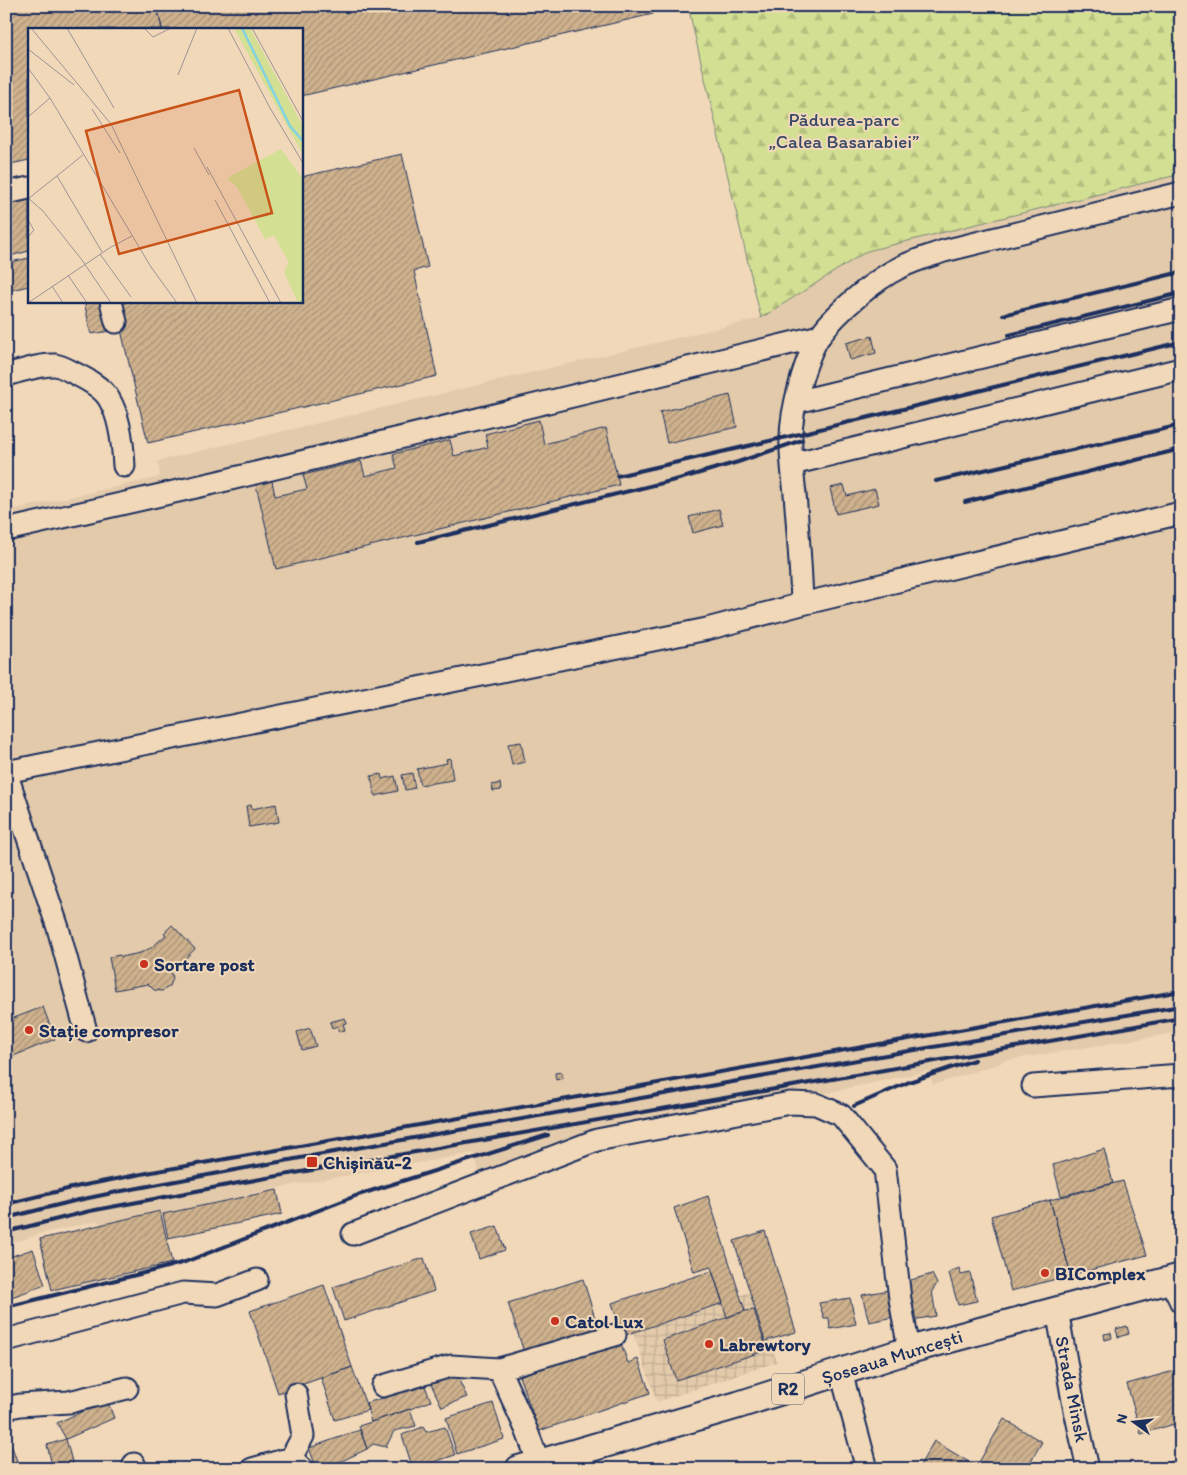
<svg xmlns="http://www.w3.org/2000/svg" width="1187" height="1475" font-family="Itim,sans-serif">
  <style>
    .built { fill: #e3caaa }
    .industrial { fill: url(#industrial-grid) }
    .forest { fill: url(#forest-firs); stroke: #778778 }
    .building { fill: url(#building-hatch); stroke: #1b2f5e }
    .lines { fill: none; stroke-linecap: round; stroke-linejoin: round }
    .minor-casing { stroke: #1b2f5e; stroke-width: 25 }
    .major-casing { stroke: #1b2f5e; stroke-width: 30 }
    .minor { stroke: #f1d8b9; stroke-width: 21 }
    .major { stroke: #f1d8b9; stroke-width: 26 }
    .rail { stroke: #1b2f5e; stroke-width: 4 }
    .poi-dot { fill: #c8321e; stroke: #f1d8b9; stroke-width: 2 }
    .labels { text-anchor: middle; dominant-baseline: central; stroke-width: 4; stroke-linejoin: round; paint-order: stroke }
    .shield { fill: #f1d8b9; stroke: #5b6279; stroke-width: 1 }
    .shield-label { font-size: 18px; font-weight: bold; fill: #1b2f5e }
    .park-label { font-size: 19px; fill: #374966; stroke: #f1d8b9 }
    .poi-label { font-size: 19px; font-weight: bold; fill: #1b2f5e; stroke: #f1d8b9; text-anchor: start }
    .street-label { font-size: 19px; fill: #1b2f5e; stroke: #f1d8b9 }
    .inset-river { fill: none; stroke: #83d2e1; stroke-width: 2.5 }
    .inset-road { fill: none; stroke: #9b9495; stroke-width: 1 }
    .view { fill: #c95318; fill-opacity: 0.15; stroke: #c95318; stroke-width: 2.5 }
    .inset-edge { fill: none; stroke: #1b2f5e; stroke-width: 2.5 }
  </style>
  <defs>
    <pattern id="industrial-grid" width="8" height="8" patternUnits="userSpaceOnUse" patternTransform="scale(1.25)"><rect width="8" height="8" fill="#e3caaa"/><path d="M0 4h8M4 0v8" fill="none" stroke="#c2ae95"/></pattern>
    <pattern id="forest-firs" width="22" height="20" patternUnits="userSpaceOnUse" patternTransform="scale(1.25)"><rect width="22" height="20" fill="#d3df92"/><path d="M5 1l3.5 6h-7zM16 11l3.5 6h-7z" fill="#b5c080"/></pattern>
    <pattern id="building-hatch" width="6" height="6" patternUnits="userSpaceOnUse" patternTransform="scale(1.25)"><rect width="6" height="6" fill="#cfb28d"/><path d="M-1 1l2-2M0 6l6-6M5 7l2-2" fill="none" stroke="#a79176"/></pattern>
  </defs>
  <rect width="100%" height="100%" fill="#f1d8b9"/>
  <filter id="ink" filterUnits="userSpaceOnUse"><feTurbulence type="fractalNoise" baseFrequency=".02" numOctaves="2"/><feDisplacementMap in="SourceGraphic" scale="10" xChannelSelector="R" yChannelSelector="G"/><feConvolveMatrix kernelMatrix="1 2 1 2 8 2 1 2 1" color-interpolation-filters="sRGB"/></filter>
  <g filter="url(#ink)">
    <path class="built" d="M1181,174V1032L1002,1061L1001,1063L933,1085L929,1071L844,1089L647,1135L563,1164L481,1180L474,1153L277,1188L103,1228L98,1221L39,1234L6,1245V511L160,477L158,461L761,318L867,251Z"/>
    <path class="industrial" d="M753,1291L777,1362L657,1402L633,1332Z"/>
    <path class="forest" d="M688,6H1181V174L867,251L761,318Z"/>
    <path class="building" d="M6,6H157L162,29H29V160L6,165Z
      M157,6H651L653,14L301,96V29H162Z
      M402,154L428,267L414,271L437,376L148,443L114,301H301V177Z
      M29,200V251L6,257V205Z
      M29,258V286L6,291V263Z
      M84,301H104L111,331L91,334Z
      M872,336L876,353L850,360L846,343Z
      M730,395L737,427L667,443L660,412Z
      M539,420L544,444L606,428L619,485L276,569L256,485L272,481L275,496L307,489L303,475L361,461L365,476L397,468L393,454L450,440L454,456L488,447L485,434Z
      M844,485L847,496L875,489L879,504L836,514L830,488Z
      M719,509L723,525L693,533L689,517Z
      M521,742L525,762L512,765L508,744Z
      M450,758L453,780L420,785L417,769L447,763L446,759Z
      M412,773L415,788L405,790L402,775Z
      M381,774L382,779L395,776L398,791L375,796L371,776Z
      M500,783L501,790L493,791L492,785Z
      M276,804L279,822L249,827L246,806L251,805L252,809Z
      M172,925L195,949L171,972L173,978L170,986L162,991L154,990L148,984L115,990L109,957L120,955L121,957L140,953L151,948L166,935L164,933Z
      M43,1007L55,1039L11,1057L6,1046V1021Z
      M345,1018L347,1023L343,1024L345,1030L339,1032L337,1026L332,1028L330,1022Z
      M310,1028L316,1046L302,1050L297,1032Z
      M562,1072L563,1078L556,1080L555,1073Z
      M1104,1149L1113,1183L1061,1196L1053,1165Z
      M1123,1181L1147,1255L1071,1275L1050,1200Z
      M277,1190L282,1214L168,1238L163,1214Z
      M708,1196L745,1311L727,1317L711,1267L694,1272L674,1208Z
      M1050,1200L1071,1275L1011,1291L991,1216Z
      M160,1211L172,1263L52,1290L40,1239Z
      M497,1226L505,1250L479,1259L471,1234Z
      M765,1231L796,1332L765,1341L734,1241Z
      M33,1249L45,1285L6,1299V1258Z
      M424,1258L434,1291L344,1321L333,1287Z
      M959,1268L961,1275L970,1273L977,1301L958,1305L949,1273Z
      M712,1271L723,1303L622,1336L612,1303Z
      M932,1274L937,1284L932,1291L936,1316L912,1320L904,1282Z
      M583,1279L598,1328L524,1352L508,1303Z
      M324,1285L352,1367L278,1393L250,1311Z
      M889,1290L894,1317L869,1322L862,1295Z
      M850,1298L856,1324L830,1329L829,1318H824L819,1303Z
      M754,1310L767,1350L676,1380L663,1340L745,1311Z
      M1127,1326L1129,1334L1118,1337L1116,1329Z
      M1111,1333L1112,1338L1105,1340L1104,1334Z
      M620,1341L628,1363L638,1359L650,1393L539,1431L519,1376Z
      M352,1367L368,1410L335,1420L321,1378Z
      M1181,1369V1422L1141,1434L1127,1384Z
      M456,1374L467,1397L442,1407L431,1384Z
      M425,1386L431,1401L410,1409L371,1422L366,1403Z
      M107,1400L114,1418L66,1439L57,1423Z
      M493,1403L504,1439L457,1454L446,1418Z
      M410,1409L416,1426L394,1431L386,1447L373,1444L367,1449L359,1426Z
      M1004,1419L1042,1442L1026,1469H986L978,1464Z
      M423,1427L426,1432L445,1427L455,1455L413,1469L402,1435Z
      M6,1430L17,1461L6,1464Z
      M360,1430L367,1449L325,1469H317L309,1448Z
      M66,1439L74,1469H53L47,1445Z
      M934,1441L974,1465L972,1469H918Z
      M1181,1459V1469H1147Z
      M854,1464L856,1469H837Z"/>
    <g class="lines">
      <defs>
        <path id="minor" d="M6,193L29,188
          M111,301L116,322
          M6,375C21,371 41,364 55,365C62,366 70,371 76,374C88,380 103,388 109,399C120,417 123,446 124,466
          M796,402L1181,309
          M792,464L1181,369
          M6,530L218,482L820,336
          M802,604C801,567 798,531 795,494C793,475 790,456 791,437C791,410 805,358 820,335C837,312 875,279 901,267C915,260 930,256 944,251L1181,193
          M6,772L707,629L802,604L1181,513
          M6,772L58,928L86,1031
          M1033,1086L1181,1075
          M353,1234L597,1140L790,1103L816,1104L841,1115L885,1169L900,1299L909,1350
          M1170,1280L1181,1302
          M1057,1310L1073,1401L1088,1469
          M6,1340L183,1293L217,1295L257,1280
          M499,1369L526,1429L539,1463
          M841,1372L867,1469
          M383,1386L451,1366L499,1369L615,1335
          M296,1394L303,1436L291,1458L303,1469
          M6,1408L20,1405L69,1402L127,1388
          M134,1464L136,1469
          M252,1469L291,1458"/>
        <path id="major" d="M519,1469L738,1405L909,1350L1181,1277"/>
      </defs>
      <use href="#minor" class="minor-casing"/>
      <use href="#major" class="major-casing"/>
      <use href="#minor" class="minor"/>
      <use href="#major" class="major"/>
      <path class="rail" d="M1003,315L1181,272
        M1009,335L1181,293
        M617,476L791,436L1181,342
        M936,481L1181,425
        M965,502L1181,449
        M418,542L679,479L738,462L802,440
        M854,1106L909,1082L974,1060
        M6,1204L80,1186L152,1172L1181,991
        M6,1218L74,1201L122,1191L311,1156L903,1052L1181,1006
        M6,1232L90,1211L244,1182L1181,1018
        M6,1307L152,1271L185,1262L358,1195L548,1135"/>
    </g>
  </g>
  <g class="poi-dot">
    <circle cx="144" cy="964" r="5"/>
    <circle cx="29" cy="1030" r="5"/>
    <rect x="306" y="1156" width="12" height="12" rx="2.5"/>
    <circle cx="1045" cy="1273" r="5"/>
    <circle cx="555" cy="1321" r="5"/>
    <circle cx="709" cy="1344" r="5"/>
  </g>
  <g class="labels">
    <rect class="shield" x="772" y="1373.5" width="32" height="31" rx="4"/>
    <g class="shield-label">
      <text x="788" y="1389">R2</text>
    </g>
    <g class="park-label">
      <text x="844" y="119">Pădurea-parc<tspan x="844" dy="22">„Calea Basarabiei”</tspan></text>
    </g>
    <g class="poi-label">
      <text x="154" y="964">Sortare post</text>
      <text x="39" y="1030">Stație compresor</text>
      <text x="323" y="1162">Chișinău-2</text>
      <text x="1055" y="1273">BIComplex</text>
      <text x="565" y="1321">Catol Lux</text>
      <text x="719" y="1344">Labrewtory</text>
    </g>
    <g class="street-label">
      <text transform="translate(892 1357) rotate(-17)">Șoseaua Muncești</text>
      <text transform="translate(1072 1389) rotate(79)">Strada Minsk</text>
    </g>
  </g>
  <g transform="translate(28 28)">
    <rect width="275" height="275" fill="#f1d8b9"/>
    <path d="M206,0H222L275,98V127ZM253,121L275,151V275H270L256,244L261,234L246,208L237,211L209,159L199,150Z" fill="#d3df92"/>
    <path class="inset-river" d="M214,0L262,98L275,113"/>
    <path class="inset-road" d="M3,0L83,96L169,275M39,0L86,80M116,0L125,9L143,0M200,0L242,80L275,135M224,0L275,93M0,21L46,57M0,40L22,70L123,239L149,275M150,47L169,0M64,81L92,125M0,89L22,70M166,120L181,147M179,139L253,275M29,148L74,224M0,170L15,183L54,232L83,275M0,171L55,127M187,172L242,275M0,192L6,202L0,209M72,226L103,269M40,247L59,275M24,258L35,275M0,275L83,219L104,208"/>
    <path class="view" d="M211,62L244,185L91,226L58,103Z"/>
    <rect width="275" height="275" class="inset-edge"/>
  </g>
  <rect width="1187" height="1475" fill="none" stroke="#f1d8b9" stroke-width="25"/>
  <rect x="12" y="12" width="1162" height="1450" fill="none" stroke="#1b2f5e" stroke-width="2" filter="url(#ink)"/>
  <g transform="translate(1134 1422) rotate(285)" stroke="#f1d8b9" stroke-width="4" paint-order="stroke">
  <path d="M0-4L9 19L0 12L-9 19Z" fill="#1b2f5e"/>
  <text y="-8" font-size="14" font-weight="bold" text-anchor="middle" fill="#1b2f5e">N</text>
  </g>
</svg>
